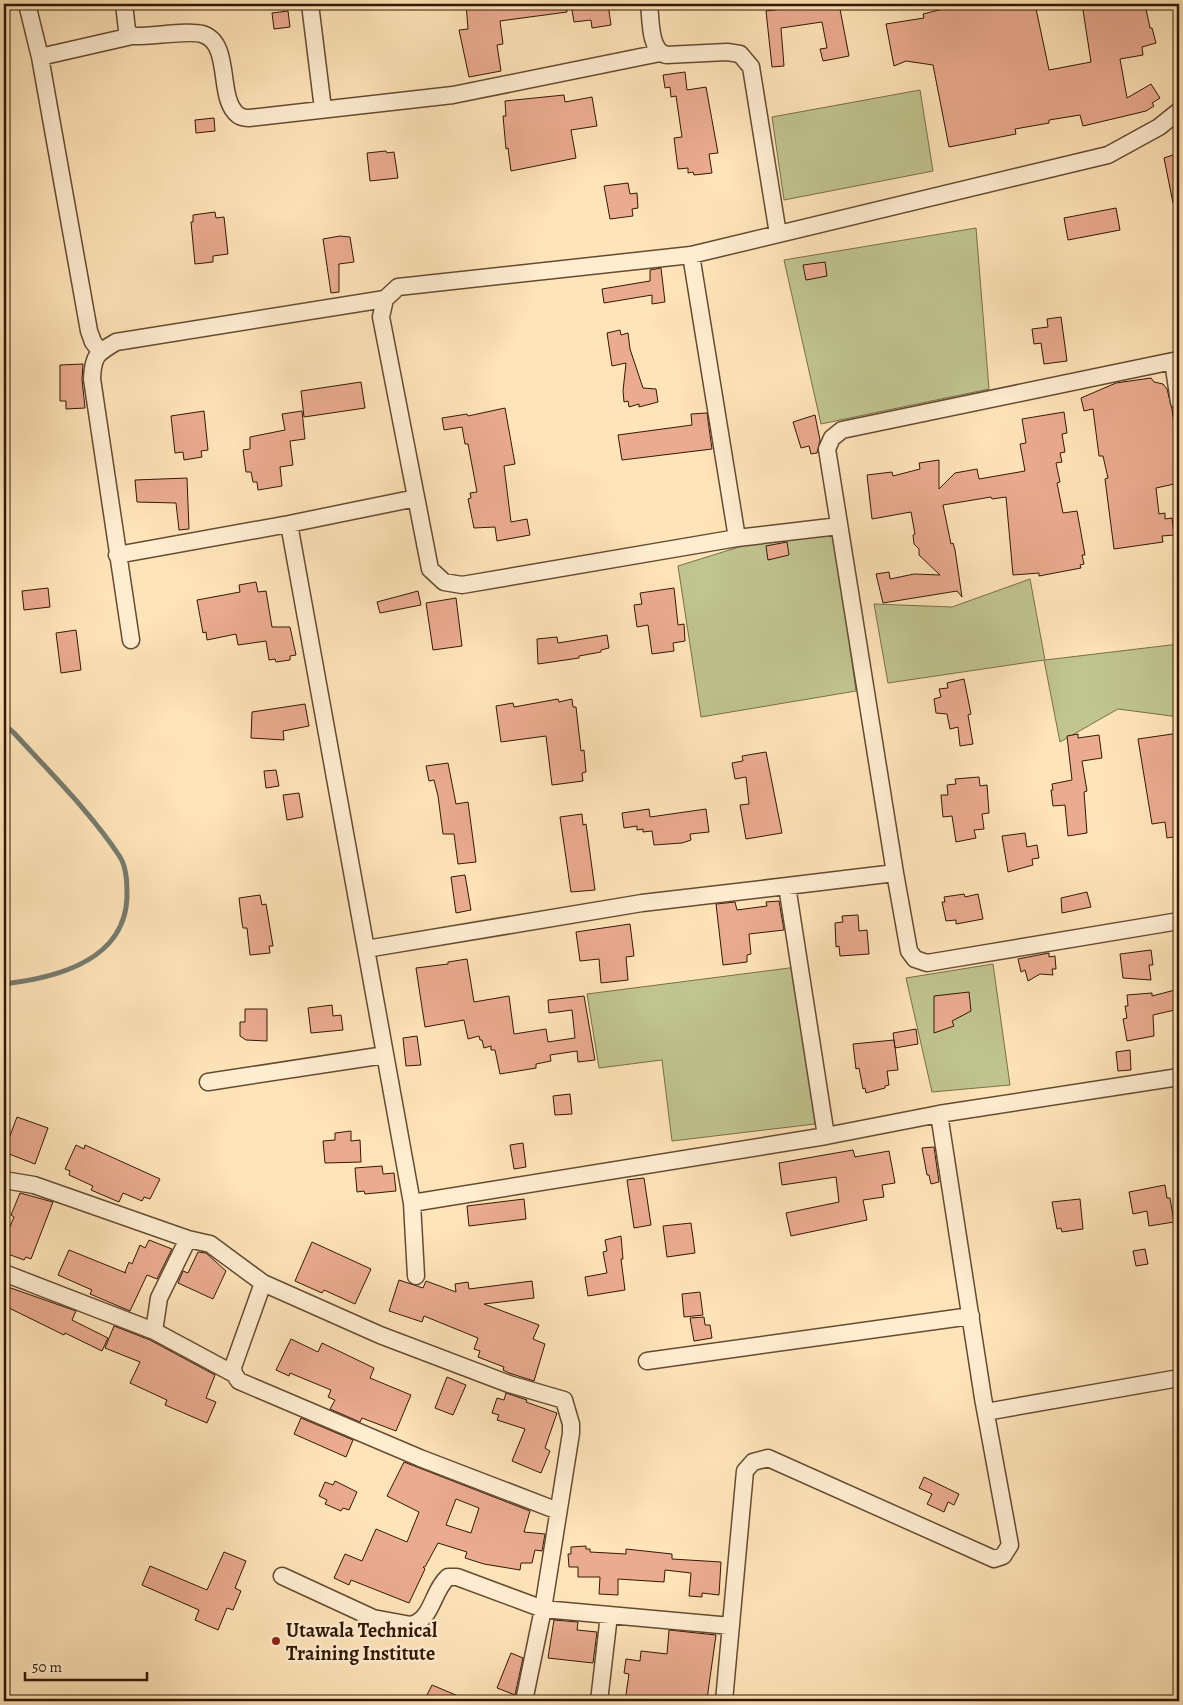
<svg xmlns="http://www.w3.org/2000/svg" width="1183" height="1705" font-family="Alegreya,serif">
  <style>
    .green { fill: #c0c48f; stroke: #796e49 }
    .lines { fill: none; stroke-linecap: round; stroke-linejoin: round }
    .stream { stroke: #757b6e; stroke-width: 5 }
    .building { fill: #ebab90; stroke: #321803; fill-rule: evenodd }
    .minor-casing { stroke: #654b30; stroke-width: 19 }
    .minor { stroke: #ffedd2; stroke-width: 16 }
    .poi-dot { fill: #8f2418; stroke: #ffedd2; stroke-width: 2 }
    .labels { text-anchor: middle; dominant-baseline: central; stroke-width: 5; stroke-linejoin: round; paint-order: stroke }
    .poi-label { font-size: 20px; font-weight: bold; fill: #321803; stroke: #ffedd2; text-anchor: start }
  </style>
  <rect width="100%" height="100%" fill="#ffe4b9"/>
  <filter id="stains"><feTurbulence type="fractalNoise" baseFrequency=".004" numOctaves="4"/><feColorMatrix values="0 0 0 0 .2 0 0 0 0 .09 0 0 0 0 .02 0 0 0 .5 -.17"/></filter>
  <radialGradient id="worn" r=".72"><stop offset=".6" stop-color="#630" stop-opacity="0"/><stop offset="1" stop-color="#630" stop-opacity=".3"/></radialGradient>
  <path class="green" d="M920,90L933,171L784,200L772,117Z
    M976,228L989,389L821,424L784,260Z
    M834,534L856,691L701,717L678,566L755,542Z
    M1030,579L1045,660L1179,644V717L1118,709L1060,742L1044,660L888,683L874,604L952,607Z
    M993,964L1010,1085L932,1092L906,978Z
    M797,967L815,1124L672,1141L662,1060L599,1068L587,994Z"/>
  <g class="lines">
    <path class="stream" d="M4,724L14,733C48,770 93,815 120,857C127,868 127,885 127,897C125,961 56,978 4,984"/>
  </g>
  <path class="building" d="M466,4H567V12L500,21L503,44L497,45L501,71L469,77L459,30L468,29Z
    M571,4H608L611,25L592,28L591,20L574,22Z
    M822,4H839L849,56L823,61L820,49L827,48L822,22L781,28L784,66L772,67L766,11Z
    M963,4H1035L1049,70L1091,62L1083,10L1112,4H1145L1150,28H1152L1156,43L1142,47L1143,55L1120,59L1127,98L1151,84L1160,98L1152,103L1154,106L1146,111L1121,117L1083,126L1080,115L1049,120V123L1015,129L1016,134L949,147L933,65L906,61L894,66L886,24L924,18L923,14Z
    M288,11L290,27L274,29L272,13Z
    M685,72L687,90L706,87L718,153L709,154L712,173L694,175L693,172L688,173V168L678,169L674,138L682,137L676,96L671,97L670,87L665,88L663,75Z
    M564,95L565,102L592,97L597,126L571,130L576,158L511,171L508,148L506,149L503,116H506L505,101Z
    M214,118L215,131L196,133L195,120Z
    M386,151L387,153L394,152L398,178L370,181L367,153Z
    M1179,153V203H1173L1164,158Z
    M628,183L630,194L637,193L638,208L632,209L633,216L610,219L604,186Z
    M1116,208L1120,230L1068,240L1064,218Z
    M215,212L216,218L224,217L228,254L213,256V262L195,264L191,222H193V215Z
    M340,236L350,237L354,262L339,264V292L331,293L323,239Z
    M825,262L827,276L806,280L803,265Z
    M661,268L665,302L652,304V295L604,303L602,289L650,281V270Z
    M1061,317L1067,361L1044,364L1041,343L1034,344L1032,329L1048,327L1047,319Z
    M620,330L621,335L628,333L630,349L643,388L656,389L658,402L639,407V404L629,407L628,401L624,402L623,391L626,363L612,366L607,333Z
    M83,364L82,379L85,408L66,409V401H60V365Z
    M1151,378L1154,382L1163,384L1167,389L1172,409L1179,461V483L1156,488L1159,514L1165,513V519L1172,518L1174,535L1162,536L1163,542L1114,549L1105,479L1108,478L1103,456H1099L1093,409L1084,411L1081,398L1116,383Z
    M361,382L365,408L304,417L301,391Z
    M505,408L515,464L504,466L511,522L527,519L530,535L497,541L495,527L474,528L468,499L471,498L470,493L477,492L468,444H465L462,427L444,430L442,418L467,414L468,416Z
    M204,411L208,450L201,451L202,457L184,460L183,452L175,453L171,416Z
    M302,411L305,439L290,441L293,465L280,467L282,486L258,490L257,482H253L251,472H246L243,450L250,449V437L285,430L282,414Z
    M1064,412L1067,433L1062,434L1065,452L1060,453L1062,462L1056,463L1060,482L1057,483L1063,513L1077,511L1085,555H1082L1084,564L1080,565L1081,568L1039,576V573L1013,575L1006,497L992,499L991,497L943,505L951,544L953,543L955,550L962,597L957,591L883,603L876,574L889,572L890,579L914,574L940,575L919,555V549L914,544L913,535L915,534L911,512L872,519L867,475L892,472L893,476L920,469L919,463L939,460V489L955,473L977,469L979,479L1025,471L1020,444L1026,443L1022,419Z
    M707,413L712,449L622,460L618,435L692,425L691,414Z
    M815,415L820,440L817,453L811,454L809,446L801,448L793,422Z
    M187,478L189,529L179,530L176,503L137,502L135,480Z
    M787,542L789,555L768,560L766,546Z
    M256,582L258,592L266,591L272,627H290L296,655L290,656V660L276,662L275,659L269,660L266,641L238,645L236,634L207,640L206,632L203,633L197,600L240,592L239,585Z
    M48,588L50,607L24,610L22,591Z
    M674,588L678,625L684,624L685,641L673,643L674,651L652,654L648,625L637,627L634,605L642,604L640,593Z
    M418,591L421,605L380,613L377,602Z
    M456,598L462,646L433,650L426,603Z
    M76,630L81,670L61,673L56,633Z
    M607,635L609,648L601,650V652L579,656V658L538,664L537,639L557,637L558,643Z
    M964,679L971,714L968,715L973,744L960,746L958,727L950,729L947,714L936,713L934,699L941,697L939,689L948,688L947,683Z
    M558,699L559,702L572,699L573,707H576L581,751L584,750L586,772L582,773L583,781L552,785L546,736L501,742L496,706L513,703L514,707Z
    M305,704L309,726L283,731L284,740L251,738L252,712Z
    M1179,733V836L1167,838L1165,822L1152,824L1138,739Z
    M1078,734V738L1099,735L1102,758L1082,761L1087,791L1084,792L1087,833L1068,836L1065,805L1053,806L1051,790H1053L1052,784L1072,780L1067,736Z
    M766,752L782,833L746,839L740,805L749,804L746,777L735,779L732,763L743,761L742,756Z
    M448,763L456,804L468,802L476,862L458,864L454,834H443L438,796L434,780L429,781L426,766Z
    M276,770L279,786L266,788L264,771Z
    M979,777L980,786L987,785L989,813L982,814L984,829L974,830L976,838L956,842L952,816L943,817L941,795H948L947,785L956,784L955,779Z
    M299,793L303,817L287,820L283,795Z
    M649,809L650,817L706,809L709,832L690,834L691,840L682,843L654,845L652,831L643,832V829L637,830V826L624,828L622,813Z
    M582,814L583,825L586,824L595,890L571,892L560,817Z
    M1025,833L1027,847L1037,845L1039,858L1032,859L1033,865L1008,872L1002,836Z
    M465,875L471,910L456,913L451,877Z
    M1087,892L1091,907L1062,913L1061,898Z
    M964,894L965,897L978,894L983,919L956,924V920L946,921L942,902H945L944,897Z
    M260,895L262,905L266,904L273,946H269L270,953L250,955L247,928H243L242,923L239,898Z
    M779,901L784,930L749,934L751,954L747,955V962L723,965L716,904L735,902L737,910L767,906L766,902Z
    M858,915L859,931L867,930L869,954L840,956L839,946L836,947L835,923L843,922L842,916Z
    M630,924L634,956L626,957L628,980L601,983L599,959L580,961L576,932Z
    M1151,950L1153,965H1149L1151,980L1123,978L1120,954Z
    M1049,953V957L1055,956L1056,969H1052L1053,975L1040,974L1028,981L1025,970L1021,972L1018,959Z
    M467,959L474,1002L509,996L514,1034L546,1029L548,1042L575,1038L572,1010L549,1013L548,1000L584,996L595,1060L578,1062L577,1051L550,1055L551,1061L536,1064V1068L500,1074L495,1050H491V1046L484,1048L482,1040H480L479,1036L468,1039L464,1020L425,1027L416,968L448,964V962Z
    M1179,989V1009L1153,1015L1154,1036L1127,1041L1123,1019L1127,1018L1125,1006H1128L1127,995L1152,993V996Z
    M969,992L971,1011L952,1021L954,1026L934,1033V996Z
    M332,1005L333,1016L341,1015L343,1030L311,1033L308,1008Z
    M245,1009H267V1041L246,1040L240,1036V1022H245Z
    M916,1029L918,1044L895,1048L893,1033Z
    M417,1036L421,1065L406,1066L403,1038Z
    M894,1040L898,1070L887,1071L889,1085L885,1086V1088L866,1093L865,1088L863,1089L859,1068L856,1069L853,1044Z
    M1130,1050L1131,1070L1118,1071L1116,1052Z
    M570,1094L572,1114L555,1115L553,1096Z
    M17,1117L48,1128L35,1164L4,1152Z
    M351,1131V1141L360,1140L361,1162L325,1163L323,1141L335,1140V1133Z
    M523,1143L526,1167L514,1169L510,1145Z
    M76,1145L84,1149L85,1145L160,1179L150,1199L144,1197L142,1201L123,1193L119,1202L91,1190L93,1186L69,1175L70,1171L65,1169Z
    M934,1147L939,1182L931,1184L929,1175H927L922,1148Z
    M853,1150L855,1157L889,1151L895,1183L882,1185L884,1197L863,1200L867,1220L791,1236L786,1213L839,1202L836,1177L782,1185L779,1163Z
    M382,1166L383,1174L394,1173L396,1191L365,1194L364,1191L357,1192L355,1168Z
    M644,1178L651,1225L634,1228L627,1180Z
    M1165,1185L1167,1198H1170L1174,1222L1149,1226L1147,1211L1133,1214L1129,1192Z
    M20,1193L53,1202L31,1259L26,1257L24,1260L8,1254L10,1251L4,1248V1241L14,1217L11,1215Z
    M524,1199L526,1219L469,1226L467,1206Z
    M1080,1199L1083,1229L1062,1232L1061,1228L1057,1229L1052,1202Z
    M691,1223L695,1253L667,1257L663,1226Z
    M621,1236L623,1259H621L625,1290L588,1296L585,1277L607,1273L603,1252L607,1251L605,1240Z
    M149,1240L172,1249L157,1279L147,1275L130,1311L90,1294L92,1290L58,1275L69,1250L126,1273L125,1272L129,1262L132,1264L140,1245L145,1248Z
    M312,1242L371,1269L355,1304L324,1290L322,1293L295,1281Z
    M1145,1249L1148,1264L1136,1266L1133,1251Z
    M198,1252L206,1253L226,1271L213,1299L178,1283L183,1271L188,1273Z
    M399,1280L423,1288L426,1281L456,1292L455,1284L468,1282L469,1289L532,1281L534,1298L484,1304L539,1325L533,1339L545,1344L534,1381L509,1373L503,1370L504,1367L478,1357L480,1351L474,1349L478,1338L424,1316L422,1322L389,1311Z
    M8,1287L76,1311L72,1320L108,1338L102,1351L65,1333L64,1335L7,1307L9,1303L4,1301V1296Z
    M700,1292L703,1315L684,1317L682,1294Z
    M704,1317L705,1325H710L712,1338L694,1341L690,1318Z
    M114,1326L150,1340L215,1375L206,1398L216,1402L207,1423L165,1405L167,1400L130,1383L140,1362L105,1348Z
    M291,1339L318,1352L322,1343L345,1354L374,1368L370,1378L411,1395L396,1431L362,1418L360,1422L330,1409L335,1400L328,1397L331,1390L290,1373L289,1376L276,1370Z
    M447,1377L466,1385L453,1415L435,1408Z
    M506,1393L527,1400L526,1402L557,1413L545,1448L550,1451L541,1473L512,1461L525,1429L497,1420L499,1415L492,1413L497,1398L504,1400Z
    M301,1418L353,1440L346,1457L294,1434Z
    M404,1462L530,1511L524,1532L545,1534L542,1551L535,1550L532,1563H521L520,1570L484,1564L465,1558L467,1552L438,1543L425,1567H423L425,1569L409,1603L351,1580L349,1585L334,1578L345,1554L362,1561L376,1529L407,1542L419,1512L387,1496ZM456,1499L479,1508L471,1533L446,1525Z
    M924,1477L959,1494L954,1505L948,1502L944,1512L927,1504L932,1494L919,1488Z
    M335,1481L357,1492L349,1510L343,1508L341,1511L325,1504L327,1500L319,1496L325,1482L333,1485Z
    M586,1546V1549H590V1552L626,1554V1549L672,1554V1559L721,1562L719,1595L702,1593V1597L689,1596L691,1573L665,1570L664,1582L618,1579V1595L599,1594L600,1577H578V1567H569L568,1554H571V1547Z
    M224,1552L246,1561L235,1588L241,1591L233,1610L227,1608L218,1630L195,1620L199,1610L142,1585L150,1566L207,1590Z
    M554,1620L578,1622L577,1630L597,1632L593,1663L548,1658Z
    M669,1630L716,1635L707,1699L706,1701H625L629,1674L624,1673L626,1659L640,1661L641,1651L667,1654Z
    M511,1653L523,1658L515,1695L497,1688Z
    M432,1685L470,1701H436L426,1697Z"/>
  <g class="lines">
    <defs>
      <path id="minor" d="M27,4L40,57L89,331L93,342L100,351
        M124,4L127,30L132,36C150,37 188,30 202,34C233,43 216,98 238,115C240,117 246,118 249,118L453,95L660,53
        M310,4L323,109
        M649,4C651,19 649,50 666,55L727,52L740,54L751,67L778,234
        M40,57L132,36
        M691,255L398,287L385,299L381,317L430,569L444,582L462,585L737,538
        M1173,361L842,430L832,438L827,449L895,873L909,951L915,959L927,963L1179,921
        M1179,361H1173L1179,402
        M289,524L412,1203L416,1276
        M839,526L737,538L691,255L1108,155L1159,127L1179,111
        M117,555L289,524L416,498
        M131,640L92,379C93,356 96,354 116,342L385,299
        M895,873L787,886L826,1136L939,1114L1179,1077
        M366,949L642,903L787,886
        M208,1082L385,1055
        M4,1180L34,1185L188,1239L210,1244L263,1283L380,1335L509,1384L564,1400L571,1424V1433L543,1609L524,1701
        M412,1203L826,1136
        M4,1273L154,1331L234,1374
        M263,1283L233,1367L234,1374L239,1381L420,1458L558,1511
        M154,1331L159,1298L188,1239
        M647,1361L971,1316
        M986,1412L1179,1378
        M282,1576L373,1618L411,1625C433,1619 432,1591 448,1577H457L543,1609L731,1626
        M599,1701L609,1615
        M724,1701L745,1471L753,1462L768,1458L994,1559L1003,1556L1010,1545L983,1398L939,1114"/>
    </defs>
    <use href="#minor" class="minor-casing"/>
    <use href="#minor" class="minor"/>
  </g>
  <circle class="poi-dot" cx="276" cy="1641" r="5"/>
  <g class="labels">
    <g class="poi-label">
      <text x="286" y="1630">Utawala Technical<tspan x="286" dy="23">Training Institute</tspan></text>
    </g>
  </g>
  <rect width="1183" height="1705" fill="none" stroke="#ffe4b9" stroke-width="20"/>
  <rect x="5" y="5" width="1173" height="1695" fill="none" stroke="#321803" stroke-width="2.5"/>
  <rect x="10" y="10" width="1163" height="1685" fill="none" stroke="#321803"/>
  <path d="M25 1672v8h122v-8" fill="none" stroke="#321803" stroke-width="2.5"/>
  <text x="32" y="1672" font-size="15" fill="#321803" stroke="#ffedd2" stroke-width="4" paint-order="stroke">50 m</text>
  <rect width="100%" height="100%" filter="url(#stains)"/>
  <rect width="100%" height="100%" fill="url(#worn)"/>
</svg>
